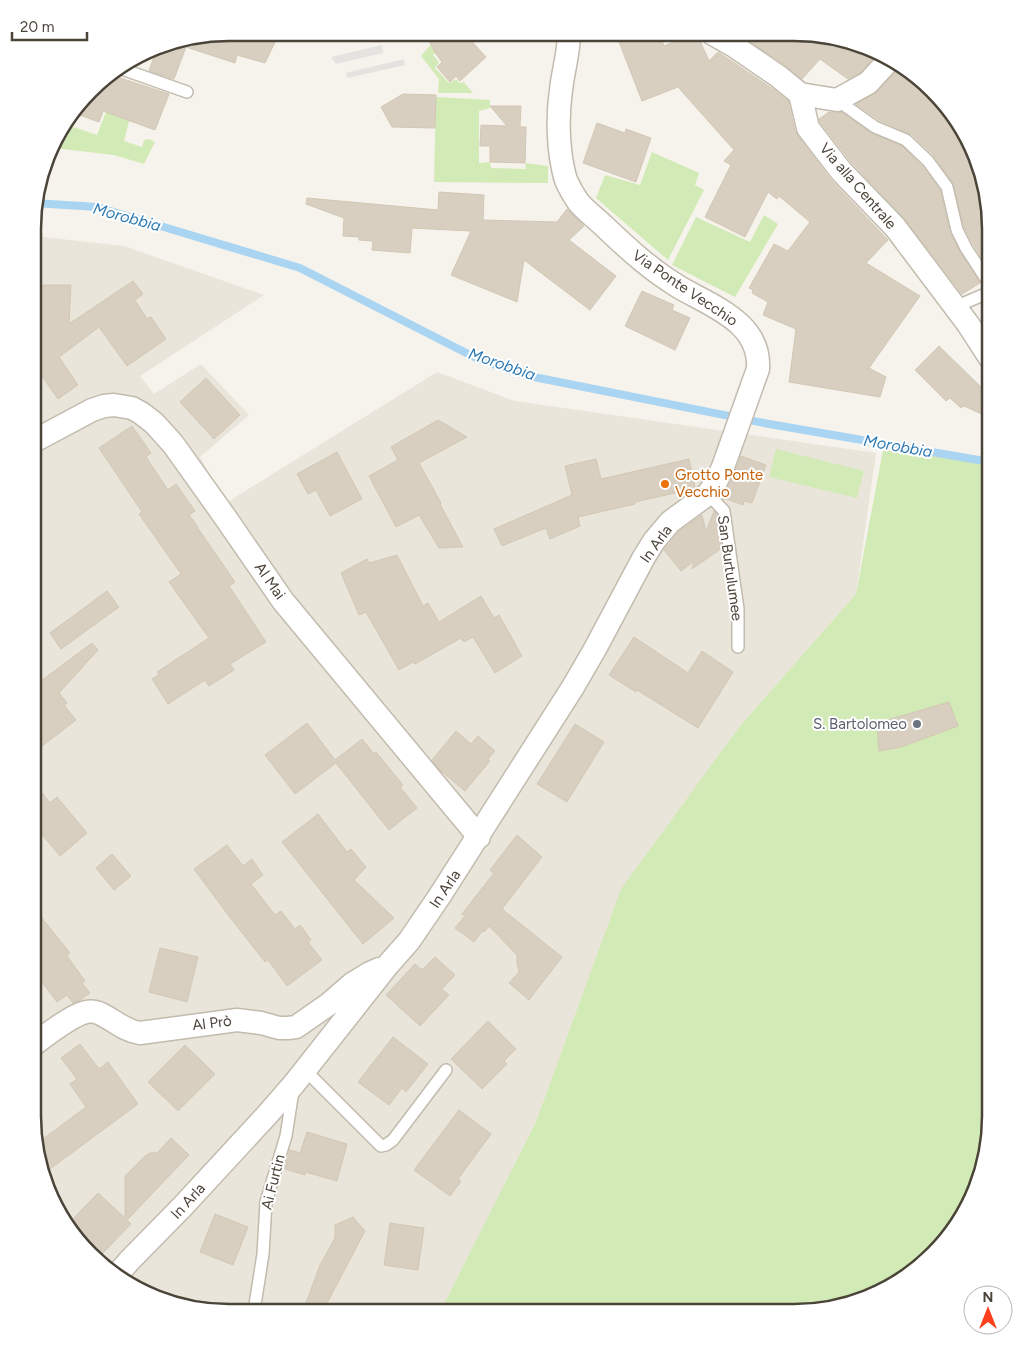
<svg xmlns="http://www.w3.org/2000/svg" width="1023" height="1345" font-family="Figtree,sans-serif">
  <style>
    .residential { fill: #eae5da }
    .green { fill: #d2eab5 }
    .parking { fill: #e5e3e0 }
    .lines { fill: none; stroke-linecap: round; stroke-linejoin: round }
    .stream { stroke: #a9d4f2; stroke-width: 8 }
    .building { fill: #d8cfc1; stroke: #d3c7b4 }
    .lane-casing { stroke: #c2bbae; stroke-width: 14 }
    .street-casing { stroke: #c2bbae; stroke-width: 25 }
    .lane { stroke: #fff; stroke-width: 11 }
    .street { stroke: #fff; stroke-width: 22 }
    .food-dot { fill: #e8710a; stroke: #fff; stroke-width: 2 }
    .worship-dot { fill: #6b7280; stroke: #fff; stroke-width: 2 }
    .labels { text-anchor: middle; dominant-baseline: central; stroke-width: 4; stroke-linejoin: round; paint-order: stroke }
    .street-label { font-size: 15px; fill: #4b4439; stroke: #fff }
    .food-label { font-size: 15px; fill: #c56008; stroke: #fff; text-anchor: start }
    .worship-label { font-size: 15px; fill: #5b616d; stroke: #fff; text-anchor: end }
    .water-label { font-size: 16px; font-style: italic; fill: #2e7ab2; stroke: #fff }
    .rim { fill: none; stroke: #4b4439; stroke-width: 2.5 }
  </style>
  <rect width="100%" height="100%" fill="#f6f3ec"/>
  <path class="residential" d="M34,236L124,246L264,295L140,376L154,394L201,364L249,415L200,457L226,503L437,372L515,401L876,453L856,594L740,726L440,1312L204,1311L120,1279L81,1245L53,1203L33,1116Z"/>
  <path class="green" d="M431,44L436,52L433,55L439,62L435,68L449,83L456,79L460,83L464,82L473,93H438L439,79L421,56Z
    M436,97L490,100V108L479,111V163L490,162L491,168L526,169L525,163L548,166V183L434,182Z
    M108,107L132,110L124,141L142,147L144,140L149,139L155,142L144,164L114,155L54,148L62,127L65,124L97,135Z
    M652,152L699,173L695,185L704,190L668,260L596,198L605,175L640,185Z
    M764,215L778,224L735,297L672,265L696,217L750,242Z
    M776,449L864,471L857,498L769,477Z
    M883,450L990,462V1129L980,1179L957,1225L923,1264L881,1292L794,1312H440L536,1122L621,889L740,726L856,594Z"/>
  <path class="parking" d="M382,45L383,53L336,64L331,57Z
    M404,59L405,65L348,78L345,73Z"/>
  <g class="lines">
    <path class="stream" d="M34,203L97,207L300,268L478,359L524,375L769,424L990,462"/>
  </g>
  <path class="building" d="M229,32L257,33L276,40L265,63L237,55L235,63L186,47L174,79L149,71L157,48L166,43Z
    M425,33H464L486,57L460,81L456,76L450,82L437,67L442,62L436,54Z
    M616,34H659L664,46L692,34H697L709,61L718,52L770,87L788,101L795,131L798,136L831,180L888,240L866,263L920,296L869,368L886,377L880,397L789,382L796,329L763,315L768,302L752,293L753,290L749,288L774,244L788,251L810,222L779,196L777,199L768,192L745,237L705,217L731,165L724,161L734,150L678,87L642,101Z
    M739,34H820L862,46L875,56L860,73L848,79L820,59L802,79L785,65Z
    M901,66L914,74L970,142L990,229V272L973,244L964,227L953,183L934,156L911,134L879,120L856,104L877,92Z
    M111,75L169,94L155,130L103,111L99,122L74,113L100,81Z
    M403,94L436,95L435,128L392,127L381,107Z
    M490,106H521L520,127H526L525,163L490,162V146H480L481,125L507,126Z
    M829,112L835,113L841,112L871,133L902,146L922,166L940,190L950,233L960,252L980,283L962,294L905,219L851,162L820,122L819,119Z
    M597,123L625,133L626,129L651,138L636,182L583,163Z
    M439,192L484,195L483,220L557,222L567,209L584,226L569,240L616,276L590,310L524,260L517,302L451,275L471,231L412,228L410,253L372,250L373,241L359,240V237L343,236L344,218L306,204L307,198L438,210Z
    M133,281L143,294L135,300L147,319L151,317L166,339L127,366L99,327L59,357L78,385L58,399L34,365V285H71L69,324Z
    M642,291L674,305L672,310L690,318L675,350L625,326Z
    M939,346L982,388L990,383V403L984,415L964,406L961,408L950,398L946,401L915,370Z
    M206,378L240,415L214,439L180,402Z
    M438,420L467,437L419,463L441,503L440,504L463,547L439,548L419,515L396,527L369,476L398,460L391,447Z
    M132,426L151,453L146,457L168,490L176,484L195,511L189,515L198,527H197L235,582L229,586L266,642L230,664L234,670L209,686L205,680L168,704L152,679L159,675L157,672L209,638L169,582L181,574L139,514L142,512L99,448Z
    M337,452L362,499L330,516L316,490L308,494L297,474Z
    M741,456L766,465L752,503L744,501L743,505L724,498V500L722,497L727,490L735,473Z
    M596,459L601,479L689,459L695,487L693,489L635,502V504L578,517L580,526L550,539L546,528L502,546L494,529L572,495L565,466Z
    M714,511L717,514L722,548L692,569L694,561L681,571L664,550L679,532L702,515L706,532Z
    M397,555L423,606L428,603L439,622L481,596L494,618L499,615L522,656L495,673L473,637L464,642L461,638L415,664L413,662L399,670L366,612L359,615L341,573L367,559L369,563Z
    M107,591L119,607L61,649L50,633Z
    M634,637L688,673L702,651L733,672L698,728L637,690L636,692L609,675Z
    M92,643L98,650L59,693L67,703L64,705L76,720L33,753V687Z
    M949,702L958,726L901,747L879,751L877,723Z
    M307,723L335,760L362,739L374,754L376,752L403,785L400,787L417,808L389,830L336,763L295,794L265,755Z
    M575,724L604,742L567,802L537,784Z
    M456,731L471,744L478,736L495,751L488,759L490,761L465,791L440,770L432,760Z
    M33,781L50,803L57,797L87,833L60,856L33,824Z
    M318,814L347,852L351,849L366,867L354,880L394,918L363,944L282,842Z
    M517,835L542,857L502,909L562,957L529,1000L509,983L519,972L517,963V955L489,926L484,932L483,930L474,942L455,928L465,916L462,914L494,873L490,870Z
    M227,845L243,866L252,859L263,875L251,884L275,915L281,911L295,929L300,925L311,940L308,942L322,960L287,986L268,960L265,962L229,916L194,869Z
    M112,854L131,876L114,890L96,868Z
    M33,907L70,953L67,956L85,981L82,983L90,993L80,1000L73,1003L67,995L57,1002L33,970Z
    M160,948L198,957L187,1002L149,992Z
    M435,957L455,975L442,989L449,995L420,1026L386,995L415,964L422,970Z
    M488,1021L516,1049L504,1061L507,1064L482,1089L451,1059Z
    M393,1037L428,1064L406,1092L402,1088L389,1105L358,1082Z
    M80,1044L99,1069L108,1062L138,1104L46,1172L39,1142L86,1107L70,1084L77,1079L61,1058Z
    M185,1045L215,1074L178,1111L148,1082Z
    M459,1110L491,1134L458,1179L461,1181L450,1196L414,1170Z
    M307,1132L347,1144L337,1181L305,1172V1175L285,1169L290,1150L300,1153Z
    M171,1138L189,1155L127,1220L131,1224L101,1255L68,1224L98,1193L125,1218V1176L144,1157L150,1153H157Z
    M215,1214L248,1227L233,1265L200,1252Z
    M353,1217L365,1231L323,1311H303L320,1265L335,1238V1225Z
    M390,1223L424,1228L418,1270L384,1265Z"/>
  <g class="lines">
    <defs>
      <path id="lane" d="M122,69L187,92
        M837,100L875,127L906,140L928,161L947,187L957,230L966,248L990,285
        M955,307L990,292
        M708,494L724,511L738,609V647
        M305,1070L381,1146L386,1145L393,1140L446,1070
        M254,1311L263,1254L266,1202L286,1136L293,1091"/>
      <path id="street" d="M713,34L734,46L778,76L800,94L808,128L841,171L895,227L968,324L990,358
        M800,94L837,100L868,83L890,59
        M34,441L92,410L104,406L114,405L132,408L141,413L154,423L173,444L225,517L283,601L479,837
        M33,1045C45,1036 72,1015 86,1012C91,1011 97,1012 101,1014C115,1021 125,1031 140,1033L237,1020L261,1023L279,1028H288L296,1027L329,1004L352,984L370,973L379,969
        M116,1276L130,1260L183,1206L267,1115L294,1084L387,966L409,941L439,897L573,687L595,649L644,557L654,541L670,522L708,494L715,484L723,467L758,369C761,322 711,306 679,287C651,270 628,249 605,227C597,219 587,212 580,204C575,198 567,184 565,177C558,151 557,117 561,90C563,71 569,53 569,33"/>
    </defs>
    <use href="#lane" class="lane-casing"/>
    <use href="#street" class="street-casing"/>
    <use href="#lane" class="lane"/>
    <use href="#street" class="street"/>
  </g>
  <circle class="food-dot" cx="665" cy="484" r="5"/>
  <circle class="worship-dot" cx="917" cy="724" r="5"/>
  <g class="labels">
    <g class="street-label">
      <text transform="translate(858 186) rotate(49)">Via alla Centrale</text>
      <text transform="translate(685 288) rotate(34)">Via Ponte Vecchio</text>
      <text transform="translate(656 544) rotate(-54)">In Arla</text>
      <text transform="translate(730 568) rotate(82)">San Burtulumee</text>
      <text transform="translate(270 581) rotate(55)">Al Mai</text>
      <text transform="translate(445 889) rotate(-56)">In Arla</text>
      <text transform="translate(212 1023) rotate(-7)">Al Prò</text>
      <text transform="translate(273 1182) rotate(-76)">Ai Furtin</text>
      <text transform="translate(188 1201) rotate(-47)">In Arla</text>
    </g>
    <g class="food-label">
      <text x="675" y="475">Grotto Ponte<tspan x="675" dy="17">Vecchio</tspan></text>
    </g>
    <g class="worship-label">
      <text x="907" y="724">S. Bartolomeo</text>
    </g>
    <g class="water-label">
      <text transform="translate(127 217) rotate(15)">Morobbia</text>
      <text transform="translate(502 364) rotate(19)">Morobbia</text>
      <text transform="translate(898 446) rotate(10)">Morobbia</text>
    </g>
  </g>
  <path d="M0 0H1023V1345H0ZM229 41H794A188 188 0 0 1 982 229V1116A188 188 0 0 1 794 1304H229A188 188 0 0 1 41 1116V229A188 188 0 0 1 229 41Z" fill="#fff" fill-rule="evenodd"/>
  <path class="rim" d="M229 41H794A188 188 0 0 1 982 229V1116A188 188 0 0 1 794 1304H229A188 188 0 0 1 41 1116V229A188 188 0 0 1 229 41Z"/>
  <g transform="translate(988 1310)"><circle r="24" fill="#ffffff" stroke="#b7b4b0"/>
  <path d="M0-4L9 19L0 12L-9 19Z" fill="#fc3f1d"/>
  <text y="-8" font-size="14" font-weight="bold" text-anchor="middle" fill="#4b4439">N</text>
  </g>
  <path d="M12 32v8h75v-8" fill="none" stroke="#4b4439" stroke-width="2.5"/>
  <text x="20" y="32" font-size="15" fill="#4b4439" stroke="#ffffff" stroke-width="4" paint-order="stroke">20 m</text>
</svg>
